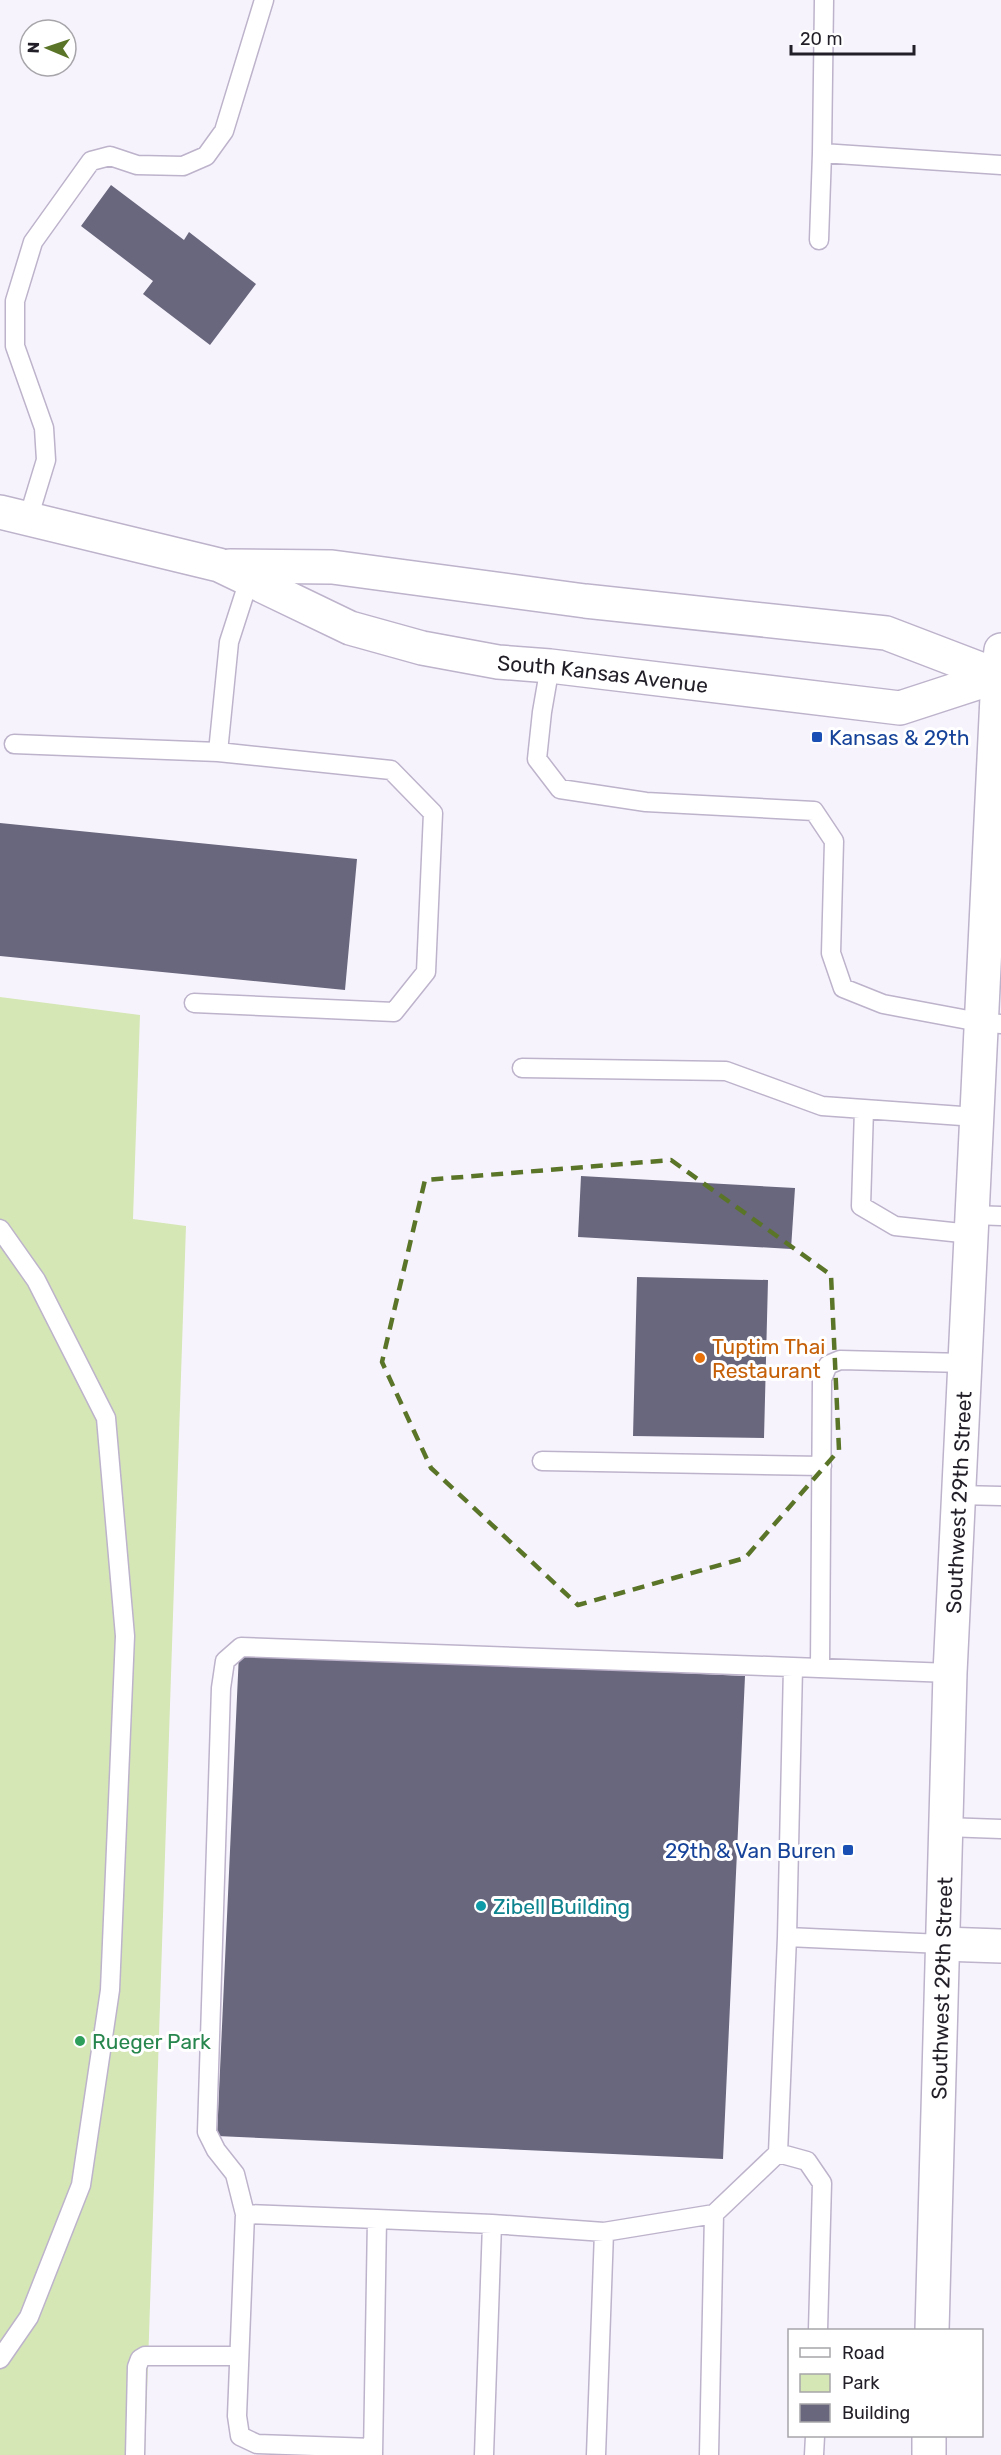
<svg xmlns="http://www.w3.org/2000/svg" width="1001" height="2455" font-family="Rubik,sans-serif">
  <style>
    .green { fill: #d5e7b5 }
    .building { fill: #69677d }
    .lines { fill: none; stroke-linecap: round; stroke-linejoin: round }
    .service-casing { stroke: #bdb3cb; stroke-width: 21 }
    .minor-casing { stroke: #bdb3cb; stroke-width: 36 }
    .secondary-casing { stroke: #bdb3cb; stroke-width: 36 }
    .service { stroke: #fff; stroke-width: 18 }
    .minor { stroke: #fff; stroke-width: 33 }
    .secondary { stroke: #fff; stroke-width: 33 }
    .marked { fill: none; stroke: #5b7528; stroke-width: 4.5; stroke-dasharray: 12 8; stroke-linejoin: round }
    .transit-dot { fill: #1a4fb4; stroke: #fff; stroke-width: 2 }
    .food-dot { fill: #e8710a; stroke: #fff; stroke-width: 2 }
    .culture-dot { fill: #0f9aa8; stroke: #fff; stroke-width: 2 }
    .leisure-dot { fill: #2e9e5b; stroke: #fff; stroke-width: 2 }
    .labels { text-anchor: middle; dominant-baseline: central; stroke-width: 6; stroke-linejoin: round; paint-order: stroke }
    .street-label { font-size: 21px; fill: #231f28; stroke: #fff }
    .transit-label { font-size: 21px; fill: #164399; stroke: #fff; text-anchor: start }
    .food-label { font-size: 21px; fill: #c56008; stroke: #fff; text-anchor: start }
    .culture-label { font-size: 21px; fill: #0d838f; stroke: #fff; text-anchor: start }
    .leisure-label { font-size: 21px; fill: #27864d; stroke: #fff; text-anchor: start }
  </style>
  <rect width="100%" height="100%" fill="#f7f3fd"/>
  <path class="green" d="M0,997L140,1015L133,1219L186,1226L145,2455H0Z"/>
  <path class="building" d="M111,185L184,240L189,232L256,284L210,345L143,294L153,281L81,226Z
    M0,823L357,859L345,990L0,956Z
    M581,1176L795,1188L791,1249L578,1237Z
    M637,1277L768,1280L764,1438L633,1436Z
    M239,1653L745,1676L723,2159L217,2136Z"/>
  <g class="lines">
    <defs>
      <path id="service" d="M824,0L822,153L1001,165
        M819,240L822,153
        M28,519L46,460L44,428L15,346V301L33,242L91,161L110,156L137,165L183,166L206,156L224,131L264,0
        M550,666L542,712L537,759L560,789L646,802L814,811L834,841L831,953L843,988L883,1004L979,1022L1001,1024
        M14,744L218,752
        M194,1003L394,1012L426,972L433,813L391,770L218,752L229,642L249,580
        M522,1068L726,1071L822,1106L976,1117
        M864,1109L861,1206L895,1226L971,1234
        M972,1215L1001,1216
        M0,1229L36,1280L106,1418L125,1636L110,1990L81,2185L29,2317L0,2359
        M542,1461L822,1466
        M958,1495L1001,1496
        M820,1668L822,1379L828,1365L840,1360L965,1363
        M945,1827L1001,1829
        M787,1937L942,1944
        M778,2153L807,2161L822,2183L818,2330
        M245,2214L235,2174L216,2150L207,2132L221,1688L225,1661L241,1647L793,1667
        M377,2219L492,2224
        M135,2455L137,2367L140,2359L145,2356H239
        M373,2455L377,2219L245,2214L237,2416L240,2436L257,2444L373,2448
        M484,2455L492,2224L604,2232L714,2214L778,2153L787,1937L793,1667L950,1673
        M596,2455L604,2232
        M709,2455L714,2214
        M814,2455L815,2436"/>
      <path id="minor" d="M942,1944L1001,1946"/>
      <g id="secondary">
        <path id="s1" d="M0,512L219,565L350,628L422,648L498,662L550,666L900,708L998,676"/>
        <path d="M230,566L332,567L585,601L886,633L1001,677"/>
        <path id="s2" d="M932,2330L950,1673L998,676L1001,650"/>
        <path d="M929,2455V2436"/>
      </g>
    </defs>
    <use href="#service" class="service-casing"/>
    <use href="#minor" class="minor-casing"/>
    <use href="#secondary" class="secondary-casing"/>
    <use href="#service" class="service"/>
    <use href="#minor" class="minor"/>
    <use href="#secondary" class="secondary"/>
  </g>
  <path class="marked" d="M671,1160L831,1275L839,1450L745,1558L578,1605L431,1468L382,1362L425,1180Z"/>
  <g class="transit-dot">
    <rect x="811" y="731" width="12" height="12" rx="3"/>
    <rect x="842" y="1844" width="12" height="12" rx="3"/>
  </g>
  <circle class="food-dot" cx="700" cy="1358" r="6"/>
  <circle class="culture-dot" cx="481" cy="1906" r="6"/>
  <circle class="leisure-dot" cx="80" cy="2041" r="6"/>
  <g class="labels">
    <g class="street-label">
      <text stroke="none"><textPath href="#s1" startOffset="628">South Kansas Avenue</textPath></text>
      <text stroke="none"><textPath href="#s2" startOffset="828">Southwest 29th Street</textPath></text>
      <text stroke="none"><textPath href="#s2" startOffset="342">Southwest 29th Street</textPath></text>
    </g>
    <g class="transit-label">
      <text x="829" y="737">Kansas &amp; 29th</text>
      <text x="836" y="1850" text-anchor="end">29th &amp; Van Buren</text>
    </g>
    <g class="food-label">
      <text x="712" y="1346">Tuptim Thai<tspan x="712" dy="24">Restaurant</tspan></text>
    </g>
    <g class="culture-label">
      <text x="493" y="1906">Zibell Building</text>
    </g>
    <g class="leisure-label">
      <text x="92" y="2041">Rueger Park</text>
    </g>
  </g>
  <rect x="788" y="2329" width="195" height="108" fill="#ffffff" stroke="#a7a5a9" stroke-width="1.5"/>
  <rect x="800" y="2348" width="30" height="9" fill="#ffffff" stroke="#a7a5a9" stroke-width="1.5"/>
  <text x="842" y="2359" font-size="18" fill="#231f28">Road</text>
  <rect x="800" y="2374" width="30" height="18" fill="#d5e7b5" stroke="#a7a5a9" stroke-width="1.5"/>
  <text x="842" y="2389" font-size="18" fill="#231f28">Park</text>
  <rect x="800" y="2404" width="30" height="18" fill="#69677d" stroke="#a7a5a9" stroke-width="1.5"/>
  <text x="842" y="2419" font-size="18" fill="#231f28">Building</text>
  <g transform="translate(48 48) rotate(272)"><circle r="28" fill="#ffffff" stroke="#a7a5a9" stroke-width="1.5"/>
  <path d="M0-4.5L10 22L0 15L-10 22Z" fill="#5b7528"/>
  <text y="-9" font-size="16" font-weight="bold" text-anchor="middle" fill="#231f28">N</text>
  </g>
  <path d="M791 45v9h123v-9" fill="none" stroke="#231f28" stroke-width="3"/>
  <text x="800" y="45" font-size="18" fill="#231f28" stroke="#ffffff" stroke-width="4.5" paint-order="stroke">20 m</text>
</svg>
